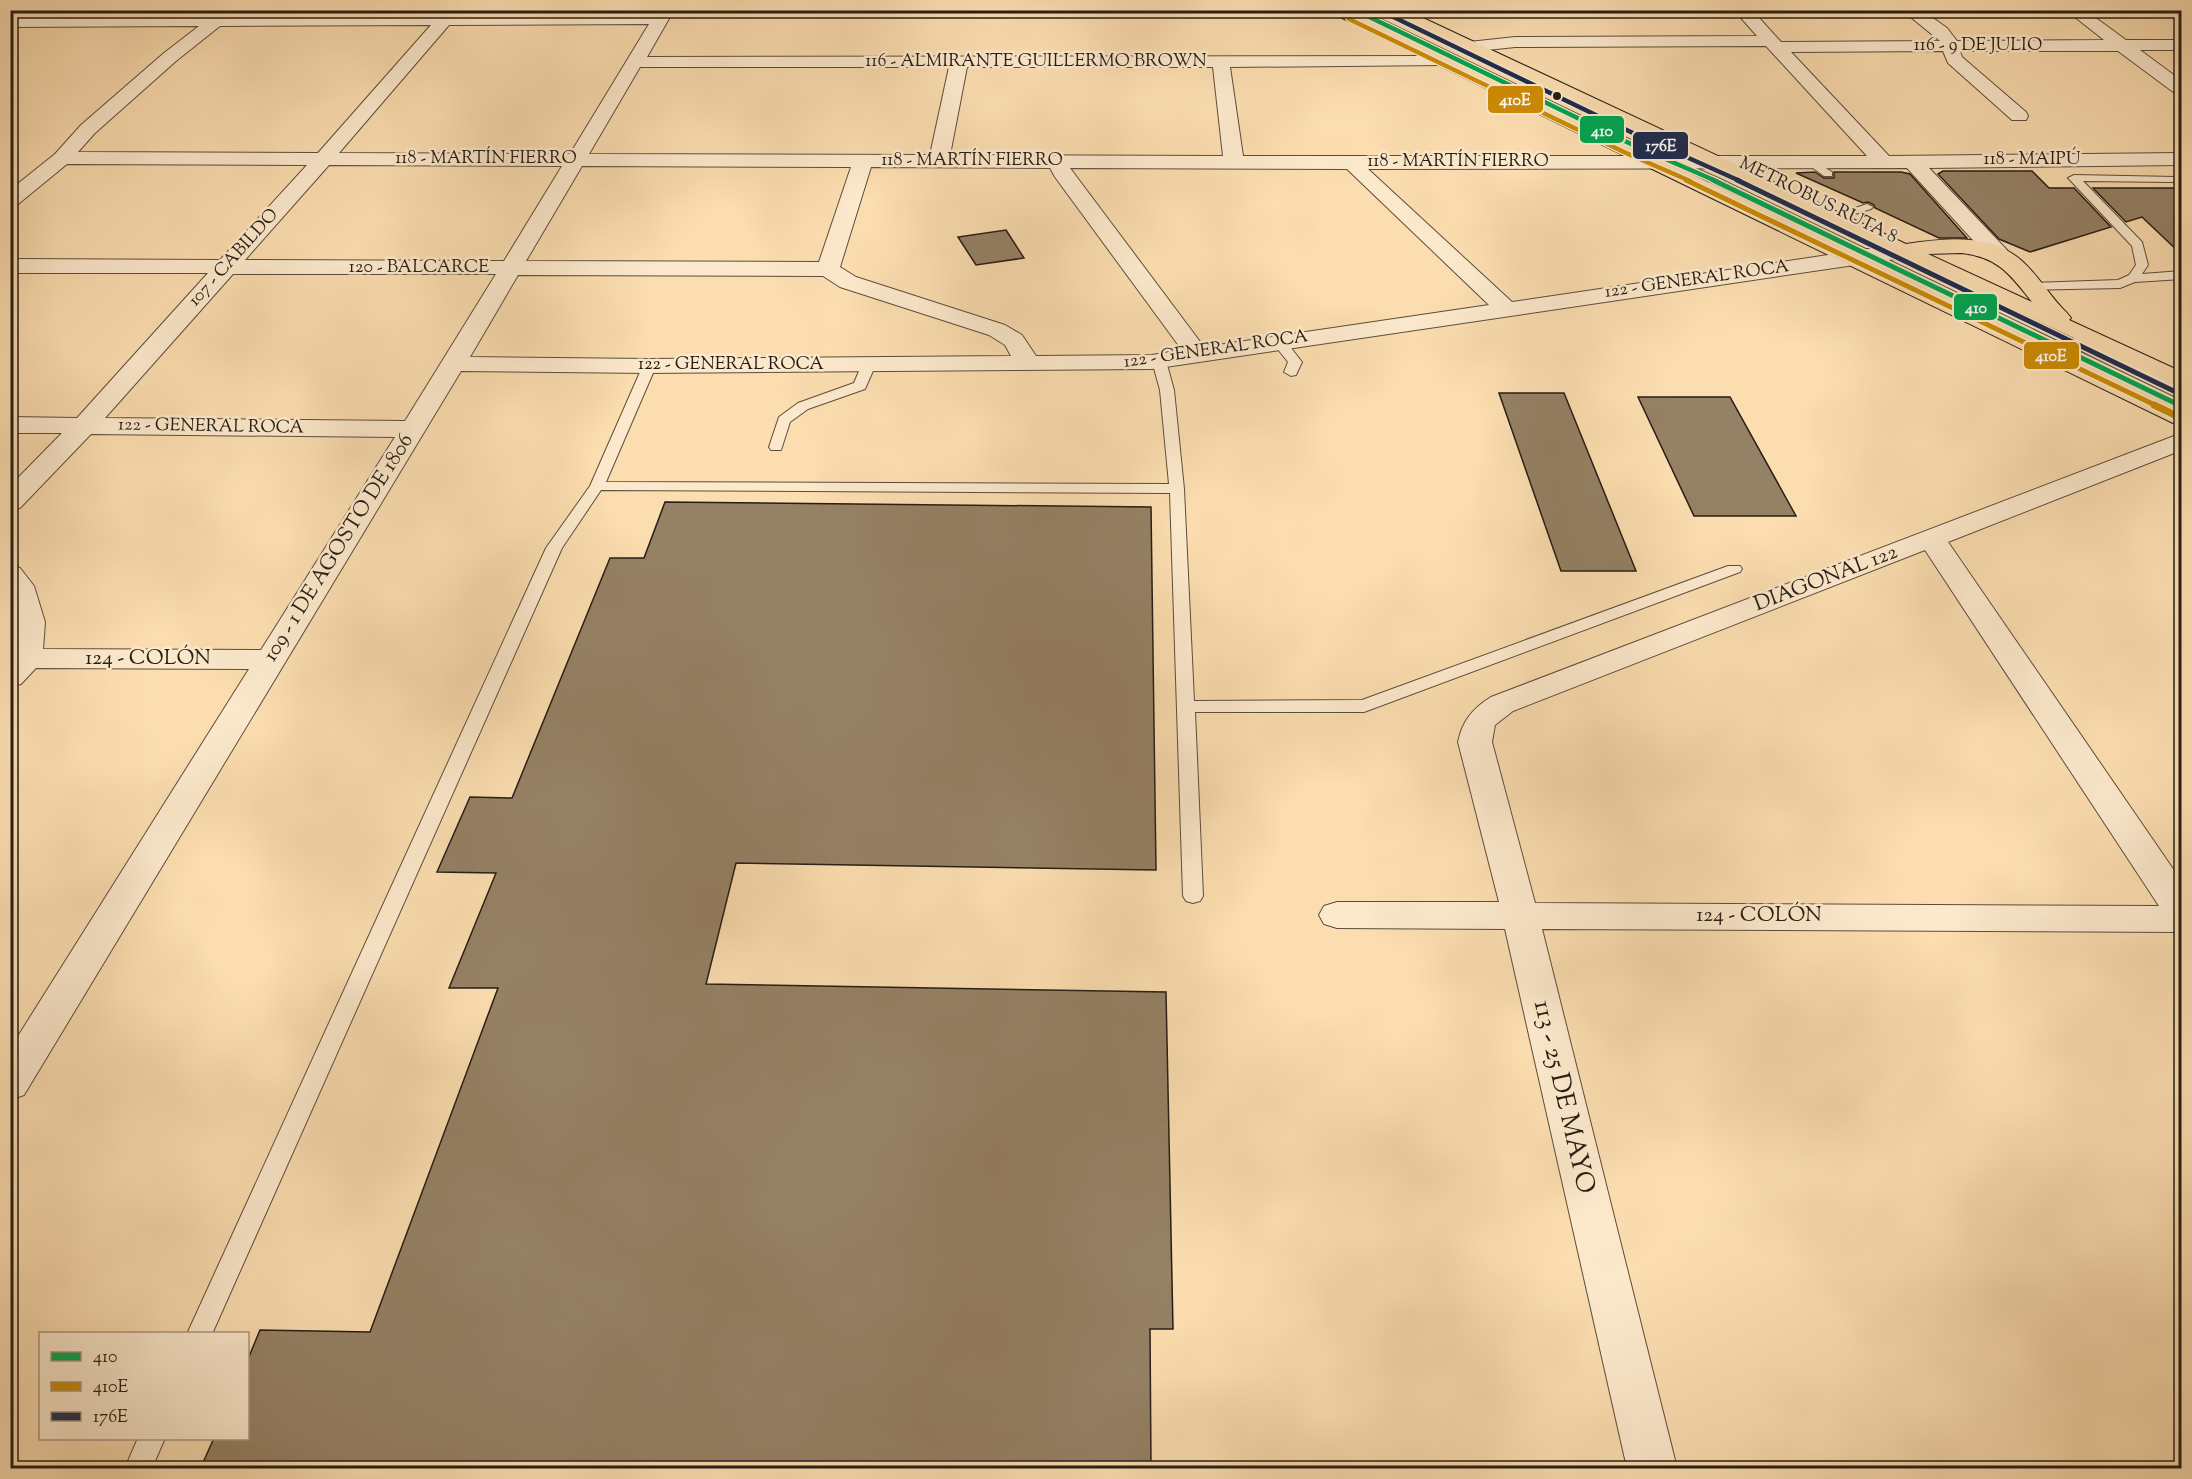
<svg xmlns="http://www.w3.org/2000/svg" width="2192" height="1479" font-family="'Sorts Mill Goudy',serif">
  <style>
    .building { fill: #958165; stroke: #271d14; stroke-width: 1.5 }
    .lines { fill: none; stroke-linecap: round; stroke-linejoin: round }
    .lane-casing { stroke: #5c4d3b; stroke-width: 2 }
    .street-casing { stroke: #5c4d3b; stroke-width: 2 }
    .primary-casing { stroke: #271d14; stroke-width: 2 }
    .lane { fill: #fce9cc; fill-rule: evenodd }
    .street { fill: #fce9cc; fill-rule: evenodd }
    .primary { fill: #fbddb0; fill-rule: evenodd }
    .bus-1-far2-casing { stroke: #fce9cc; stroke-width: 7 }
    .bus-1-far1-casing { stroke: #fce9cc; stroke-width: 8 }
    .bus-1-casing { stroke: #fce9cc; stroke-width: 10 }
    .bus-2-far2-casing { stroke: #fce9cc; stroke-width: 7 }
    .bus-2-far1-casing { stroke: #fce9cc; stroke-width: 8 }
    .bus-2-casing { stroke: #fce9cc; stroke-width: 10 }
    .bus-3-far1-casing { stroke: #fce9cc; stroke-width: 7 }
    .bus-3-casing { stroke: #fce9cc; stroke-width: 8 }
    .bus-1-far2 { stroke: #00a651; stroke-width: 4.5 }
    .bus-1-far1 { stroke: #00a651; stroke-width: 5 }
    .bus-1 { stroke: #00a651; stroke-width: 7 }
    .bus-2-far2 { stroke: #cd8b04; stroke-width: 4.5 }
    .bus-2-far1 { stroke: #cd8b04; stroke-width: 5 }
    .bus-2 { stroke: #cd8b04; stroke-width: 7 }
    .bus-3-far1 { stroke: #1d2b4f; stroke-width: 4.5 }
    .bus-3 { stroke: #1d2b4f; stroke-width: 5 }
    .bus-dot { fill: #271d14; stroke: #fce9cc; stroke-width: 2 }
    .labels { text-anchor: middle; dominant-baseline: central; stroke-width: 5; stroke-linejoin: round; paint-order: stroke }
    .far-street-label { font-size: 18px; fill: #271d14; stroke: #fce9cc }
    .street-label { font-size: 21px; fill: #271d14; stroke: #fce9cc }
    .near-street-label { font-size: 26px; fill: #271d14; stroke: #fce9cc }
    .line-badge { stroke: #fce9cc; stroke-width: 2 }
    .badge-label { font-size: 16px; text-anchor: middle; font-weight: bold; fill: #fff }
  </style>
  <rect width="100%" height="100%" fill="#fbddb0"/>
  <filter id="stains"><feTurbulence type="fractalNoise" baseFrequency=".00333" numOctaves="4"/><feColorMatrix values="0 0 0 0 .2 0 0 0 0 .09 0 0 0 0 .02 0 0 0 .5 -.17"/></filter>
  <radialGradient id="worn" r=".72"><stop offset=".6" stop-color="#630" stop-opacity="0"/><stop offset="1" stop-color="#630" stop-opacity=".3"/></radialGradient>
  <path class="building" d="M1943,171H2032L2049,188H2074L2111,227L2030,252L1999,239L1938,174Z
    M1815,172L1824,178H1834V172H1901L1910,174L1967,238H1939L1875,208L1874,205L1868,202L1863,203L1796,173Z
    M2093,188H2181V254L2142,217L2126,222Z
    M1006,230L1024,258L976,265L958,237Z
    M1499,393H1564L1636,571H1561Z
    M1638,397H1730L1796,516H1694Z
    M665,502L1151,507L1156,870L736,863L706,984L1166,992L1173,1329H1150L1151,1468L201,1467L214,1438H248V1359L260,1330L370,1332L498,988H449L496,873L437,872L470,797L512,798L610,558H644Z"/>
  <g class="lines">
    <defs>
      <path id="lane" d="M1350,10H1362L1635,142L1718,178L2182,401V411L1710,182L1627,146Z
        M1813,160L1832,172V176H1824L1809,165V161Z
        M2074,175L2176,177V181L2172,182L2083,181L2142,242L2148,265L2142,274L2182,271V279L2135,282L2120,288L2026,290L2024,287L2026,284L2030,283L2118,280L2129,275L2136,265L2132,246L2070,180L2068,178Z
        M1867,204L1873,207L1871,209L1832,221L1826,218Z
        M1279,338L1284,339L1302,362L1296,375L1291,376L1284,372L1288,362L1272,342Z
        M2075,338L2182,387V396L2070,345L2068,342Z
        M1159,357L1166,361L1174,390L1184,489L1194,701L1362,700L1728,566H1740L1742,569L1740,572L1364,712H1195L1203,896L1200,901L1193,903L1186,901L1183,896L1170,493L601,490L562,548L212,1334H187L546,548L590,486L644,363H654L656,366L606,482L1169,484L1160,390L1152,361Z
        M869,360L876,364L865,389L808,409L790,422L781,450H771L769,447L779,417L798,403L854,383L862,364Z
        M138,1438H165L152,1468H125Z"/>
      <path id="street" d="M226,10L230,11L232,16L440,15L444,10H461L458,15L655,14L657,10H674L647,57L1438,56L1444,57L1447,61L1444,65L1230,67L1243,156H1867L1766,46L1515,47L1469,52L1463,51L1460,47L1463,43L1469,42L1515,37L1757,36L1734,10H1752L1781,42L1940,41L1902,10H1922L1947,28L1957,41L2104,40L2066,10H2085L2126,40H2182V50H2140L2182,81V95L2176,94L2118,51H1960L1962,57L2026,112L2028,116L2026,120H2012L1948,63L1943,51L1791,52L1889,156L2182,153V165L1929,168L2007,250L2010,255L2007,260L1999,262L1991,260L1907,168L1368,169L1512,302L1902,244L1910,246L1913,251L1910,256L1902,258L1152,369L649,373L461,371L24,1095L10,1100V1049L249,669L36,668L21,684L10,687V657L15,622L10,607V565L20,568L34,586L45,622L43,649L261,650L395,437L91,434L20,508L10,510V486L62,433H10V417L77,418L208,273H10V259L220,260L307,165L67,164L17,205L10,207V190L55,154L81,125L164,53L199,26L10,27V17L212,16L218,11ZM649,24L570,154L339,153L449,25ZM431,25L318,153L78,152L95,133L176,61L220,26ZM640,67H949L930,155L589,154ZM967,67H1213L1223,156L950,155ZM329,165L562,166L504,261L245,260ZM582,166L851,167L819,262L526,261ZM871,167L1050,168L1055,177L1182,350L1152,355L1036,356L1022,335L1005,325L856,277L840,267ZM1070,168L1347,169L1489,305L1204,347ZM233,274H496L405,421L105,418ZM518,275L823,276L840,287L989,335L1005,345L1011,356L649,359L470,357Z
        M2182,433V450L1948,542L2182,882V932L1542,929L1677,1468H1627L1505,929L1337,928L1324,924L1319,915L1324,906L1337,902H1499L1458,742C1462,721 1473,708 1491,697ZM1925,550L2159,906L1535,903L1492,742L1495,725L1513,711Z"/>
      <path id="primary" d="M1326,10H1348L2182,408V426L2173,423Z
        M1384,10H1406L1906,244C1944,238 1991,233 2022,261C2039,276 2050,297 2067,313L2071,318L2069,320L2182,372V389L1386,14ZM1961,253C1998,257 2010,274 2032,302L1928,254Z"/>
    </defs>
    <use href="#lane" class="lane-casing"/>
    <use href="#street" class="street-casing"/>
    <use href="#primary" class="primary-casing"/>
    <use href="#lane" class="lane"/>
    <use href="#street" class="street"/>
    <use href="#primary" class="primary"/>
    <defs>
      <path id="bus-1-far2" d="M1355,10L1631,144L1716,181"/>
      <path id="bus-1-far1" d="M1713,180L2181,406"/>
      <path id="bus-1" d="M2178,405L2182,407"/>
      <path id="bus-2-far2" d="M1349,19L1626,153L1690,181"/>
      <path id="bus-2-far1" d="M1686,180L2157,406"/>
      <path id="bus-2" d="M2154,405L2177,416"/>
      <path id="bus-3-far1" d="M1379,10L1635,134L1740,181"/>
      <path id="bus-3" d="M1737,180L2182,395"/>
    </defs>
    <use href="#bus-1-far2" class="bus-1-far2-casing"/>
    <use href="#bus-1-far1" class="bus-1-far1-casing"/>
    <use href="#bus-1" class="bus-1-casing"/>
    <use href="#bus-2-far2" class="bus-2-far2-casing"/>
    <use href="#bus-2-far1" class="bus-2-far1-casing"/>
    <use href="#bus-2" class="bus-2-casing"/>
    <use href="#bus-3-far1" class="bus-3-far1-casing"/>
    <use href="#bus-3" class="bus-3-casing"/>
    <use href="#bus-1-far2" class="bus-1-far2"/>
    <use href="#bus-1-far1" class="bus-1-far1"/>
    <use href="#bus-1" class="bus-1"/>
    <use href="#bus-2-far2" class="bus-2-far2"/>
    <use href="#bus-2-far1" class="bus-2-far1"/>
    <use href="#bus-2" class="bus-2"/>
    <use href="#bus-3-far1" class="bus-3-far1"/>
    <use href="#bus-3" class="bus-3"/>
  </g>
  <circle class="bus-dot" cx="1557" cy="96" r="5"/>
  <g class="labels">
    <g class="far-street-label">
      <text x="1978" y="46">116 - 9 DE JULIO</text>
      <text x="1036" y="62">116 - ALMIRANTE GUILLERMO BROWN</text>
      <text x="486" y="159">118 - MARTÍN FIERRO</text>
      <text x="2032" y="160">118 - MAIPÚ</text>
      <text x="972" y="161">118 - MARTÍN FIERRO</text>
      <text x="1458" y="162">118 - MARTÍN FIERRO</text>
      <text transform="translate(1818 201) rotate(26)">METROBUS RUTA 8</text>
      <text transform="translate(234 258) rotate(-48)">107 - CABILDO</text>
      <text x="419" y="268">120 - BALCARCE</text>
      <text transform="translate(1697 280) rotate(-8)">122 - GENERAL ROCA</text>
      <text transform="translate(1216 350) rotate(-8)">122 - GENERAL ROCA</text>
      <text x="731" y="365">122 - GENERAL ROCA</text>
      <text transform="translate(211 427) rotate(1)">122 - GENERAL ROCA</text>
    </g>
    <g class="street-label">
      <text transform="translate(339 548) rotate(-58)">109 - 1 DE AGOSTO DE 1806</text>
      <text transform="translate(1826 579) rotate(-21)">DIAGONAL 122</text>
      <text x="148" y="659">124 - COLÓN</text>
      <text x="1759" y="916">124 - COLÓN</text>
    </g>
    <g class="near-street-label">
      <text transform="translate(1563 1097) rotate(77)">113 - 25 DE MAYO</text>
    </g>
  </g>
  <g class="line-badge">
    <rect x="1487" y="85" width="57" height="29" rx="6" fill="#cd8b04"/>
    <rect x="1579" y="115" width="46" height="29" rx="6" fill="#00a651"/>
    <rect x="1632" y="131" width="57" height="29" rx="6" fill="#1d2b4f"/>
    <rect x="1953" y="293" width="45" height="28" rx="6" fill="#00a651"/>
    <rect x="2023" y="341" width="57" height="29" rx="6" fill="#cd8b04"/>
  </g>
  <g class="badge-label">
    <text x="1515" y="105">410E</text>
    <text x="1602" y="136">410</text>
    <text x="1661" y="151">176E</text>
    <text x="1976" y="313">410</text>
    <text x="2051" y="361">410E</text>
  </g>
  <rect width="2192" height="1479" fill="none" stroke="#fbddb0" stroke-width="36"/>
  <rect x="12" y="12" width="2168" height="1455" fill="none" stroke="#271d14" stroke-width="3"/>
  <rect x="18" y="18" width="2156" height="1443" fill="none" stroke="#271d14" stroke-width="1.5"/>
  <rect x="39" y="1332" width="210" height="108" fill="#fce9cc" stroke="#a79782" stroke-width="1.5"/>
  <rect x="51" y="1352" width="30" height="9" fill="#00a651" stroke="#a79782" stroke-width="1.5"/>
  <text x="93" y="1362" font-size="18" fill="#271d14">410</text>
  <rect x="51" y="1382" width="30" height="9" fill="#cd8b04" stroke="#a79782" stroke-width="1.5"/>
  <text x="93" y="1392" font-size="18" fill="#271d14">410E</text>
  <rect x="51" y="1412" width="30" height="9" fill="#1d2b4f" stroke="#a79782" stroke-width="1.5"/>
  <text x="93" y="1422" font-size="18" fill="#271d14">176E</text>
  <rect width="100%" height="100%" filter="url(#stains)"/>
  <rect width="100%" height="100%" fill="url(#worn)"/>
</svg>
